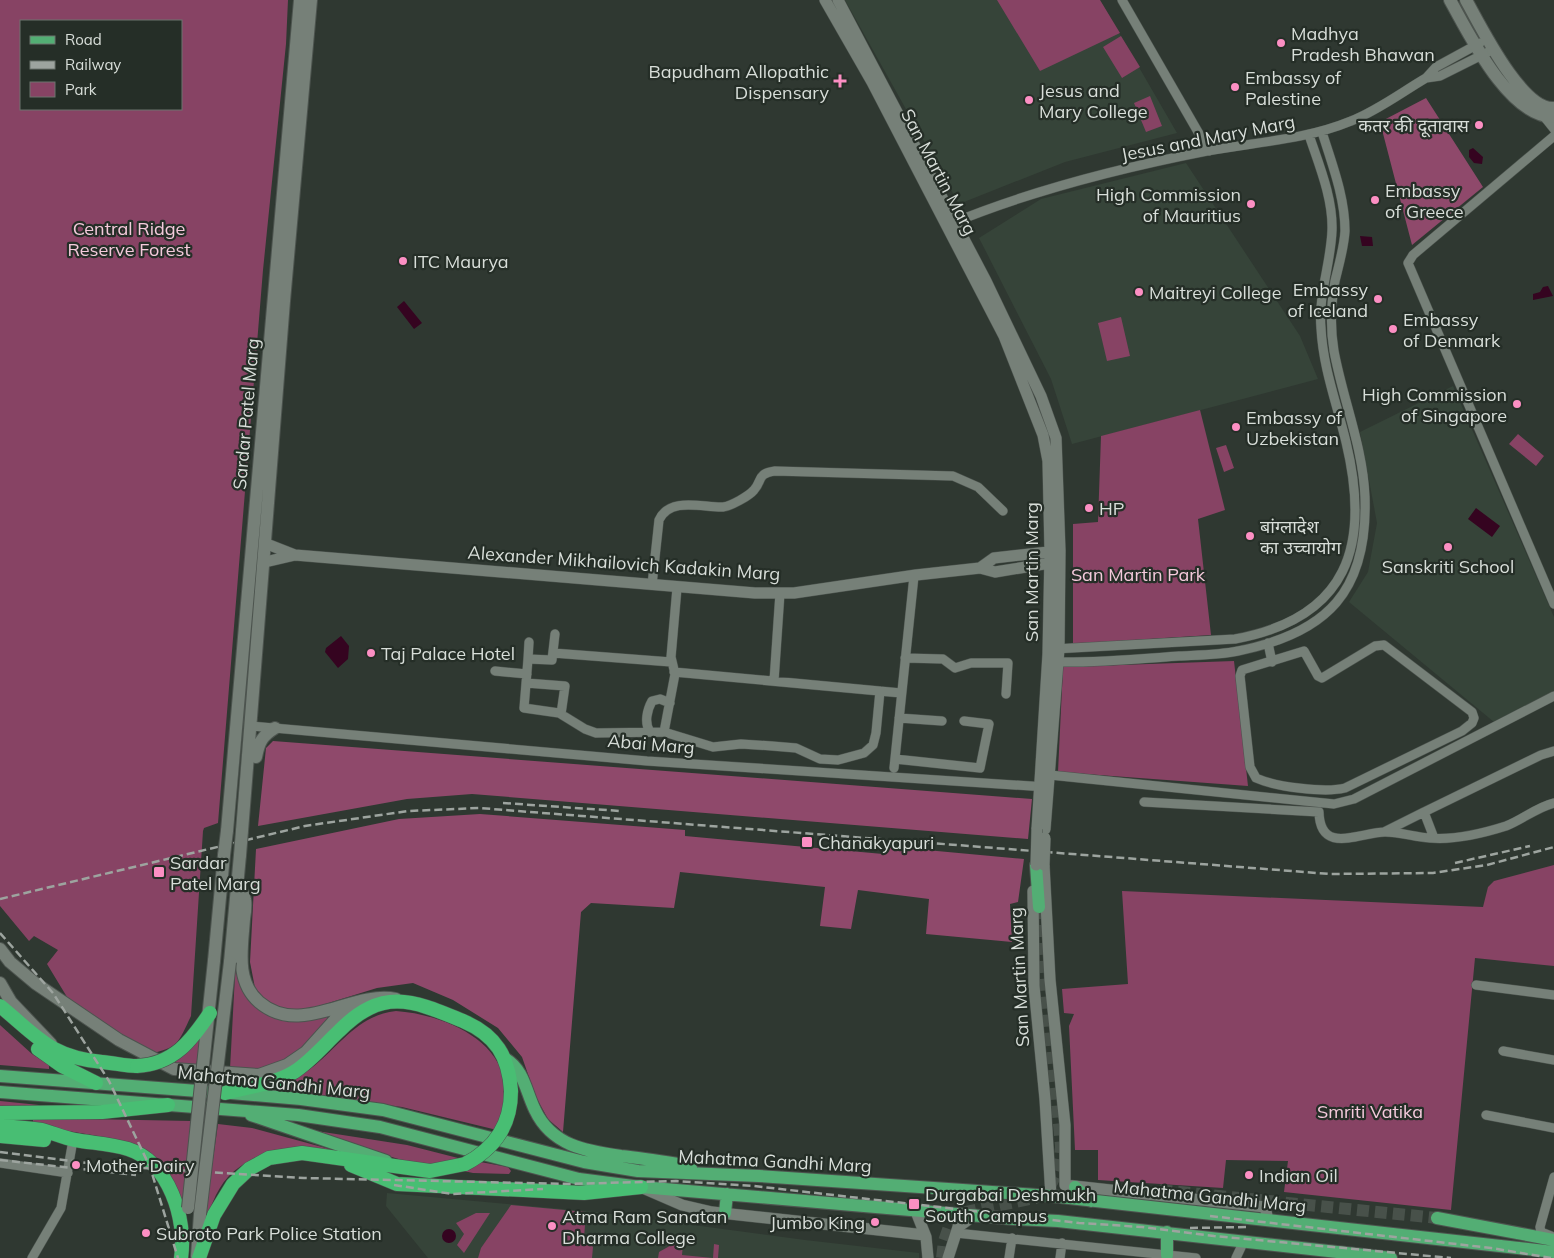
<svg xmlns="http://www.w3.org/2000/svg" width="1554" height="1258" font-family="Mulish,'Noto Sans Devanagari',sans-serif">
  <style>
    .built { fill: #364439 }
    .green { fill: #874364; fill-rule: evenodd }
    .forest { fill: #8f496b }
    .water { fill: #350420 }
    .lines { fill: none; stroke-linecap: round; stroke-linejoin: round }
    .primary-tunnel { stroke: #48514a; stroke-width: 12; stroke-dasharray: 12 6; stroke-linecap: butt }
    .minor-casing { stroke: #4d544f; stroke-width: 10 }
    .tertiary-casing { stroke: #4d544f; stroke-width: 12 }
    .secondary-casing { stroke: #4d544f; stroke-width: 14 }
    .primary-casing { stroke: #4d544f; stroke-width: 14 }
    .trunk-casing { stroke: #4d544f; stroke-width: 15 }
    .minor { stroke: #768078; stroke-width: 9 }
    .tertiary { stroke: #768078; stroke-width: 11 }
    .secondary { stroke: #768078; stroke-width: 12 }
    .primary { stroke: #53ae74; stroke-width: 12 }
    .trunk { stroke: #48be73; stroke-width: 14 }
    .rail { stroke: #9da49f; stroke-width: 2.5; stroke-dasharray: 8 4; stroke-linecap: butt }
    .tertiary-bridge-casing { stroke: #4d544f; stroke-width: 12; stroke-linecap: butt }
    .secondary-bridge-casing { stroke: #4d544f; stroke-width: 14; stroke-linecap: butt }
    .trunk-bridge-casing { stroke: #4d544f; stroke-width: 15; stroke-linecap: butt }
    .tertiary-bridge { stroke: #768078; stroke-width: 11 }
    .secondary-bridge { stroke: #768078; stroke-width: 12 }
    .trunk-bridge { stroke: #48be73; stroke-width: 14 }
    .poi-dot { fill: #fc8fc3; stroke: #252e27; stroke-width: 2 }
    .labels { text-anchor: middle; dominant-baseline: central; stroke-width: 4.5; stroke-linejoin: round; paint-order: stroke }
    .poi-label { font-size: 18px; fill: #d8ded9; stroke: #252e27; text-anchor: start }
    .street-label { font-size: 18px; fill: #d8ded9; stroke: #252e27 }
    .park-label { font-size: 18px; fill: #f5cadc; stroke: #252e27 }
  </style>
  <rect width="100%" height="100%" fill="#2f3831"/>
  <path class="built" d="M845,0H1100L1177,133L1065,162L959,204Z
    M1186,163L1300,336L1318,379L1072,444L1051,379L979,238L1041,199Z
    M1453,386L1554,617V691L1494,722L1349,602L1368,572L1377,523L1360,432Z
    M387,1193L596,1212L805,1240L919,1253V1258H428L386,1206Z"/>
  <path class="green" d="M0,0H288L286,44L263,270L218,823L204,828L203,831L191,1016C178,1043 179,1048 148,1054L67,997L47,964L58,950L34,936L29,941L0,906ZM21,21H181V109H21Z
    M997,0H1100L1120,33L1040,71Z
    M1121,36L1140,67L1122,78L1103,47Z
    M1150,96L1162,126L1146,132L1134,103Z
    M1121,317L1130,356L1107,361L1098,323Z
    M1200,410L1225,510L1198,519L1211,635L1073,644V524L1098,522L1101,436Z
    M1518,434L1544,456L1536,466L1509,444Z
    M1226,445L1234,468L1224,472L1216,448Z
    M1234,661L1248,786L1058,772L1063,667Z
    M1554,865V966L1475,958L1451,1210L1284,1192L1288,1161L1226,1160L1223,1188L1098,1180V1150H1075L1069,1026L1074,1014L1064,1013L1062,989L1128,984L1122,891L1483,907L1488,887L1494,881Z
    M239,900L242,978L281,1018L300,1022L326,1016L329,1020L298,1055L269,1069H230Z
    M396,1011C438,1014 496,1035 505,1082C506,1086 508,1092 508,1097C507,1107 500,1120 497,1130L402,1107L281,1090V1085C293,1080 304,1074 314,1066C341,1044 359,1015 396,1011Z
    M0,1025L32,1054L49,1065V1069L0,1065Z
    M201,1032L196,1068L169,1062Z
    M0,1101L39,1105L38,1109L0,1108Z
    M33,1118L192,1121L183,1211L167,1175L109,1138L33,1125Z
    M218,1124L252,1128L333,1150C297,1148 254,1149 228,1177C215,1191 209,1212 203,1229Z
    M291,1127L407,1145L458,1158L508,1167L511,1171L509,1174L473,1173L431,1164L412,1163Z
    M511,1205L586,1212L584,1238L593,1247L592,1258H478L481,1248Z
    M476,1213H490L464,1253L457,1245L464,1234L456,1223Z
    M675,1243L683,1244L682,1255L713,1258L714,1244L719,1245L718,1258H658L659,1252Z"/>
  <path class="forest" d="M1426,98L1483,187L1412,245L1380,122Z
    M273,741L1032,799L1028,839L472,794L407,799L258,826L266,748Z
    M480,814L685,830V836L883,854V846L1024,859L1018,902L1010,904L1012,942L926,934L929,899L858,890L851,929L820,926L825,887L680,872L674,908L591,903L581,912L563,1132L548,1119L536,1097L522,1057L498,1028L453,1000L413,983L377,988L309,1009L286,1011L266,1000L255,988L250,962L256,849L399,819Z"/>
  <path class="water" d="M1473,148L1483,157L1482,164L1474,163L1469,157V150Z
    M1360,236L1372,237L1373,246H1362Z
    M1548,286L1553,296L1533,300V294L1540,292L1543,287Z
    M404,301L422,323L414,329L397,307Z
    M1476,508L1500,526L1492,537L1468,519Z
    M341,636L349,646L348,659L338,668L325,652L326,648Z
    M442 1236a7 7 0 1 1 14 0a7 7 0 1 1-14 0Z"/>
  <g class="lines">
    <path class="primary-tunnel" d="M1039,907V947L1048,1050
      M1160,1190L1437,1218
      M942,1258L944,1241L950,1224L961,1213L1035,1198C1038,1195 1042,1194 1045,1191C1057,1181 1060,1160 1061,1146L1051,1041"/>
    <defs>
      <path id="minor" d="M1122,0L1209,151
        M1426,78L1436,67L1480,43
        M1542,114L1554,129
        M1554,136L1413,255L1408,263L1554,604
        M950,224C1032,190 1120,168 1207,151C1256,142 1305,140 1351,121C1377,111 1402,92 1426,78L1440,76L1494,49
        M652,585L659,520C670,496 704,508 723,507C731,506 749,496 754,490C763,480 756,474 775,471L953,476L978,487L1003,511
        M555,634L552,660L528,659L524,708L559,713L585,729L596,733L664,732L675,674L671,657L677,588
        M1268,643L1272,662
        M1384,645L1472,712L1474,718L1472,723L1462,731L1345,788C1325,793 1276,787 1256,778L1250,767L1240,676L1242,670L1304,651L1318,676L1322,678L1375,646Z
        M1054,649L1235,639C1348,618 1371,546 1346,442C1337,404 1323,368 1321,328C1318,295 1331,263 1332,230C1333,198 1319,165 1309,135
        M553,653L671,662
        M905,658L943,659L955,668L971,663H1008L1006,694
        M528,659L529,642
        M1054,662C1096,663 1138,659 1179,656C1199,655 1219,655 1238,651C1328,633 1368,591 1365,497C1363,447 1343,400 1334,351C1330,328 1331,304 1335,281C1339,264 1344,248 1345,231C1345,197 1332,164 1322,132
        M495,671L527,674
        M674,672L901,693
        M774,681L780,593
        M526,683L565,686L561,714
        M899,718L942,721
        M252,726L647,761L1046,787
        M650,732C644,723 647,710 652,701L660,699L670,703
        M664,732L713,747L741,744L772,746L796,748L820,759L838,760L864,753L873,745L876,733L880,691
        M895,759L980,768L989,724L964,721
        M894,768L914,576
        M1050,775L1334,804L1354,799L1554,696
        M1144,802L1319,812C1320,856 1361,832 1385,832C1400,832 1415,837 1430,838C1453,840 1484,833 1506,826C1522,820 1537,807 1554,803
        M1424,812L1541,755L1554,751
        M1384,832L1424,812L1434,838
        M1476,985L1554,995
        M1503,1051L1554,1060
        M1486,1115L1554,1128
        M0,1163L68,1173
        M956,1233L1196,1258
        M1551,1236L1541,1232L1540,1227L1554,1177
        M32,1258L61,1208L73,1140
        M1009,1258L1012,1238
        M1060,1258L1062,1243
        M1236,1258L1244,1241"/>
      <path id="tertiary" d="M825,0L872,82L1004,336L1043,435L1048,461L1050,552L1048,654L1037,829
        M838,0L986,281L1041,396L1056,438L1060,551L1059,649L1045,829
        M267,544L295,555L755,593H794L916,575L980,568L995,572L1056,562
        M265,562L295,555
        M980,568L994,558L1057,551
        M1044,865L1050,980L1065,1125V1185L1265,1207L1268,1220
        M1033,891L1034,986L1045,1099L1051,1196
        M645,1189L682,1205L712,1212L925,1235
        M915,1209L926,1237L928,1258
        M948,1258L958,1227L975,1215"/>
      <path id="secondary" d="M1450,0C1469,34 1509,117 1554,117
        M1466,0C1480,25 1522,111 1554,108
        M256,757C259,742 262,736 275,728
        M227,831L300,0
        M242,831L284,301L311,0
        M237,882C240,888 244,894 245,900C246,905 245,913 244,919C242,948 235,981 259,1002C301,1038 351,990 396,999
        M0,949L10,962L35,983L119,1040L174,1069L259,1075L287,1065L306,1052L341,1013L367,1000
        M214,961L224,855
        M230,962L240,855
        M0,983L11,1002L51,1044
        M197,1256L200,1214"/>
      <path id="primary" d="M1036,865L1039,907
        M506,1059C524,1070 526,1092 535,1110C552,1146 586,1151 621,1156C640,1158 659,1161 678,1164L691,1168
        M0,1076L211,1092
        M0,1092L298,1115L380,1127L579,1179L641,1187L1015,1219L1058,1221L1391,1258
        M231,1093L301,1099L383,1110L584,1162L638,1171L759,1176L1051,1196L1554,1252
        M251,1115L386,1161
        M1075,1187L1091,1201
        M725,1213L727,1194
        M1437,1218L1554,1240
        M1167,1255V1232"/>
      <path id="trunk" d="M0,1006C38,1037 50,1057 102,1062C114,1063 126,1066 137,1066
        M38,1049L62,1066L96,1083
        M225,1093C248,1087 274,1084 294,1072C311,1061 324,1045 339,1031C383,987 412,1000 463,1021C496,1035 509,1057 511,1091
        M0,1113L102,1112L168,1105
        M0,1126C14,1127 28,1128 42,1130C53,1133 64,1138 75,1140C92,1143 111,1144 128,1149C169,1162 187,1219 181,1258
        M0,1136L44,1140
        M351,1165L397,1184L584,1193L641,1187
        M199,1258L214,1215L233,1184L249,1169L269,1158L302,1153L430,1171L465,1164"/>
    </defs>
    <use href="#minor" class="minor-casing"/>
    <use href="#tertiary" class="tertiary-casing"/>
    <use href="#secondary" class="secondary-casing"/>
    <use href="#primary" class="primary-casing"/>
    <use href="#trunk" class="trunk-casing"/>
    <use href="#minor" class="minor"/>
    <use href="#tertiary" class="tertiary"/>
    <use href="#secondary" class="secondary"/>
    <use href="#primary" class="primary"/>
    <use href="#trunk" class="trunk"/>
    <path class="rail" d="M503,803L620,811
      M1455,863L1530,846
      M0,899L305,826L408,811L479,808L1330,874L1433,873L1487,865L1554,847
      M0,933L53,993L109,1081L150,1167L178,1258
      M0,1152L111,1166L304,1178L569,1184L676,1181L754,1186L1079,1223L1142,1227L1214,1236L1451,1258
      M0,1160L136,1175
      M394,1185L452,1194L543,1189
      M1210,1216L1491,1248L1551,1258
      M1190,1228L1247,1227"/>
    <defs>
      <path id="tertiary-bridge" d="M1036,865L1037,829
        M1044,865L1045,838"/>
      <path id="secondary-bridge" d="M224,855L227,831
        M240,855L242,831
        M188,1208L214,961
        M200,1214L230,962"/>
      <path id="trunk-bridge" d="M137,1066C174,1064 191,1041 210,1013
        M465,1164C494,1149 511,1125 511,1091"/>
    </defs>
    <use href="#tertiary-bridge" class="tertiary-bridge-casing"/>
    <use href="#secondary-bridge" class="secondary-bridge-casing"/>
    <use href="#trunk-bridge" class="trunk-bridge-casing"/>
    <use href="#tertiary-bridge" class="tertiary-bridge"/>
    <use href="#secondary-bridge" class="secondary-bridge"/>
    <use href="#trunk-bridge" class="trunk-bridge"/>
  </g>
  <g class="poi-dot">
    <circle cx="1281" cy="43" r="5"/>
    <path d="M837.5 73.5h5v5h5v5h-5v5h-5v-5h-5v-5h5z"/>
    <circle cx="1235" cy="87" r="5"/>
    <circle cx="1029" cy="100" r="5"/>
    <circle cx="1479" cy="125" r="5"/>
    <circle cx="1375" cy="200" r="5"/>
    <circle cx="1251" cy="204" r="5"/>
    <circle cx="403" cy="261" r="5"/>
    <circle cx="1139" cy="292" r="5"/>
    <circle cx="1378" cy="299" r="5"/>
    <circle cx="1393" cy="329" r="5"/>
    <circle cx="1517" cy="404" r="5"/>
    <circle cx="1236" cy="427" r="5"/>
    <circle cx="1089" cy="508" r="5"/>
    <circle cx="1250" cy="536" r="5"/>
    <circle cx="1448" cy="547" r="5"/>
    <circle cx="371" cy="653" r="5"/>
    <rect x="801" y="836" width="12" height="12" rx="2.5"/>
    <rect x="153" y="866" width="12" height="12" rx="2.5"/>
    <circle cx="76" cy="1165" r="5"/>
    <circle cx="1249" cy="1175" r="5"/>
    <rect x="908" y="1198" width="12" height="12" rx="2.5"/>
    <circle cx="875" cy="1222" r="5"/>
    <circle cx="552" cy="1226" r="5"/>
    <circle cx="146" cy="1233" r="5"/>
  </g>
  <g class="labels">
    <g class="poi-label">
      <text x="1291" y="33">Madhya<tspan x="1291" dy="21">Pradesh Bhawan</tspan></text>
      <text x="829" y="71" text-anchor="end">Bapudham Allopathic<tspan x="829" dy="21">Dispensary</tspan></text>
      <text x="1245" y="77">Embassy of<tspan x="1245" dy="21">Palestine</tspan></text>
      <text x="1039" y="90">Jesus and<tspan x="1039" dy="21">Mary College</tspan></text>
      <text x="1469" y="125" text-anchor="end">कतर की दूतावास</text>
      <text x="1385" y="190">Embassy<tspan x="1385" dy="21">of Greece</tspan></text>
      <text x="1241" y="194" text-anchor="end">High Commission<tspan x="1241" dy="21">of Mauritius</tspan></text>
      <text x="413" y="261">ITC Maurya</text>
      <text x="1368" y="289" text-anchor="end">Embassy<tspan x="1368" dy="21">of Iceland</tspan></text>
      <text x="1149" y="292">Maitreyi College</text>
      <text x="1403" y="319">Embassy<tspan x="1403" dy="21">of Denmark</tspan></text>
      <text x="1507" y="394" text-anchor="end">High Commission<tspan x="1507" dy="21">of Singapore</tspan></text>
      <text x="1246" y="417">Embassy of<tspan x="1246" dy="21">Uzbekistan</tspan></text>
      <text x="1099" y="508">HP</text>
      <text x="1260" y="526">बांग्लादेश<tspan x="1260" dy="21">का उच्चायोग</tspan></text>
      <text x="1448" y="566" text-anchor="middle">Sanskriti School</text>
      <text x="381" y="653">Taj Palace Hotel</text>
      <text x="818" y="842">Chanakyapuri</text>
      <text x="170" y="862">Sardar<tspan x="170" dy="21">Patel Marg</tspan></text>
      <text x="86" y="1165">Mother Dairy</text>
      <text x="1259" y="1175">Indian Oil</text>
      <text x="925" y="1194">Durgabai Deshmukh<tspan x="925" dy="21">South Campus</tspan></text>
      <text x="562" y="1216">Atma Ram Sanatan<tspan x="562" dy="21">Dharma College</tspan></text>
      <text x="865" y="1222" text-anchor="end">Jumbo King</text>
      <text x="156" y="1233">Subroto Park Police Station</text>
    </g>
    <g class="street-label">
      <text transform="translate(1208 138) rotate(-11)">Jesus and Mary Marg</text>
      <text transform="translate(939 172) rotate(62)">San Martin Marg</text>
      <text transform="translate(246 414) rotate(-85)">Sardar Patel Marg</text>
      <text transform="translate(624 563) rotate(4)">Alexander Mikhailovich Kadakin Marg</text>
      <text transform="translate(1031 572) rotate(-90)">San Martin Marg</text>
      <text transform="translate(651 744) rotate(5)">Abai Marg</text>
      <text transform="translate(1019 977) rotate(-93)">San Martin Marg</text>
      <text transform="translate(274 1082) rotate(6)">Mahatma Gandhi Marg</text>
      <text transform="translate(775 1161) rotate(3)">Mahatma Gandhi Marg</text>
      <text transform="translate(1210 1196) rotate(6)">Mahatma Gandhi Marg</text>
    </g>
    <g class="park-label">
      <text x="129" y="228">Central Ridge<tspan x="129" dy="21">Reserve Forest</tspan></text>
      <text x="1138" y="574">San Martin Park</text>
      <text x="1370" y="1111">Smriti Vatika</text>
    </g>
  </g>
  <rect x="20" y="20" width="162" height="90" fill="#252e27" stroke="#6d746e"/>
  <rect x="30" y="36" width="25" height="8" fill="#53ae74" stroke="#6d746e"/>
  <text x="65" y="45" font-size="15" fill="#d8ded9">Road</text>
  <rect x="30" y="61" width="25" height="8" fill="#9da49f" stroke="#6d746e"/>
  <text x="65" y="70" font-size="15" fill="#d8ded9">Railway</text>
  <rect x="30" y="82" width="25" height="15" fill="#874364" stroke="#6d746e"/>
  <text x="65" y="95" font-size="15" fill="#d8ded9">Park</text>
</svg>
